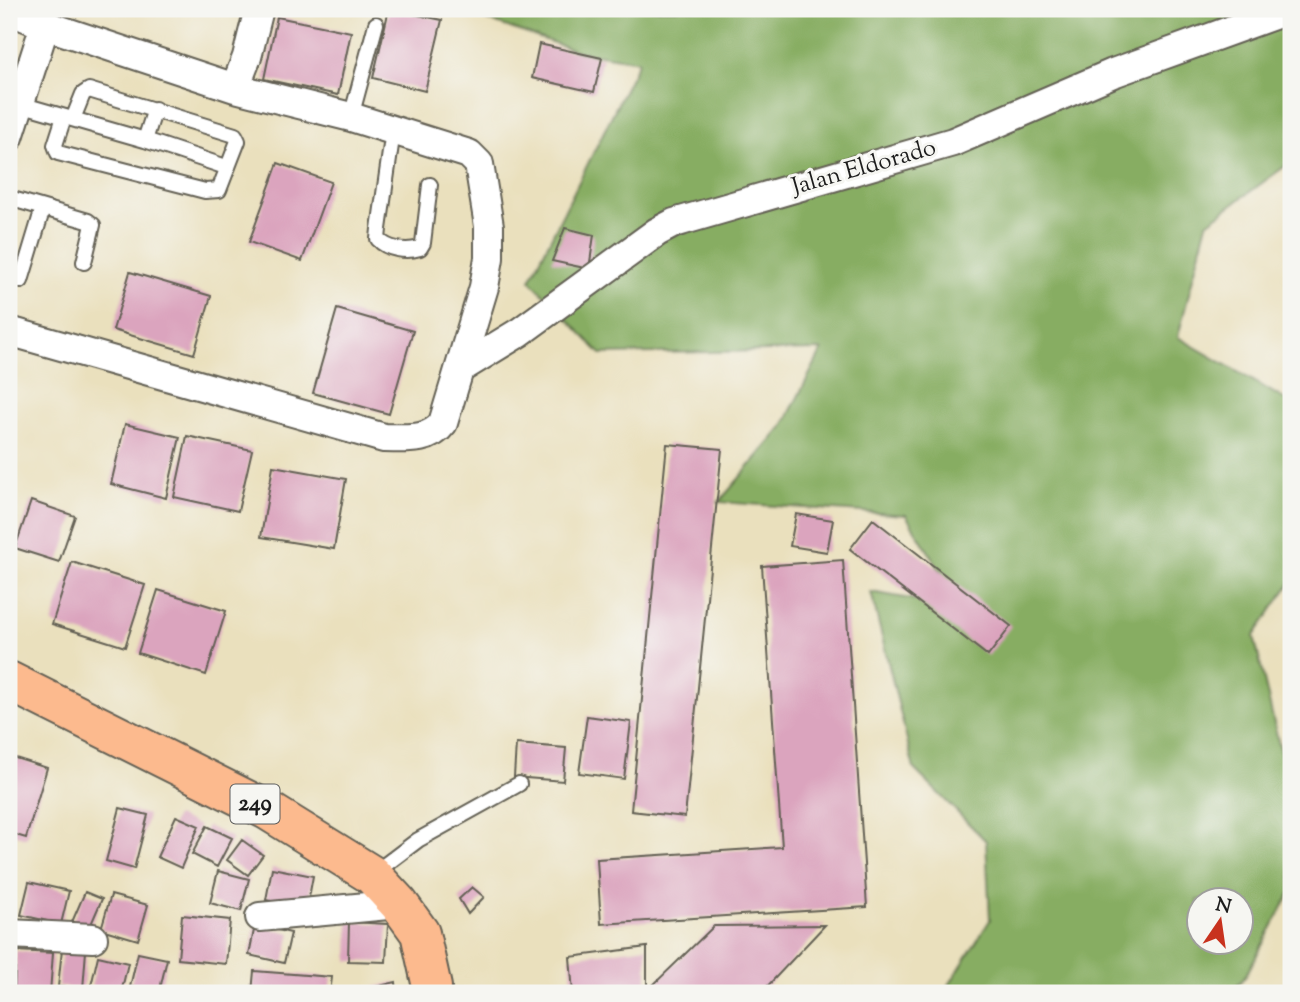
<svg xmlns="http://www.w3.org/2000/svg" width="1300" height="1002" font-family="'Sorts Mill Goudy',serif">
  <style>
    .forest { fill: #87ad62; stroke: #52643f; stroke-width: 2; fill-rule: evenodd }
    .building { fill: #dba4be }
    .lines { fill: none; stroke-linecap: round; stroke-linejoin: round }
    .lane-casing { stroke: #646154; stroke-width: 18 }
    .street-casing { stroke: #646154; stroke-width: 32 }
    .primary-casing { stroke: #646154; stroke-width: 42 }
    .lane { stroke: #fff; stroke-width: 14 }
    .street { stroke: #fff; stroke-width: 28 }
    .primary { stroke: #fcba8e; stroke-width: 38 }
    .labels { text-anchor: middle; dominant-baseline: central; stroke-width: 6; stroke-linejoin: round; paint-order: stroke }
    .shield { fill: #f6f6f2; stroke: #5d5d5c; stroke-width: 2 }
    .shield-label { font-size: 23px; font-weight: bold; fill: #1c1c1c }
    .street-label { font-size: 24px; fill: #1c1c1c; stroke: #f6f6f2 }
  </style>
  <rect width="100%" height="100%" fill="#f6f6f2"/>
  <filter id="ink" filterUnits="userSpaceOnUse"><feTurbulence type="fractalNoise" baseFrequency=".0143" numOctaves="2"/><feDisplacementMap in="SourceGraphic" scale="14" xChannelSelector="R" yChannelSelector="G"/><feConvolveMatrix kernelMatrix="1 2 1 2 8 2 1 2 1" color-interpolation-filters="sRGB"/></filter>
  <filter id="wash" filterUnits="userSpaceOnUse"><feTurbulence type="fractalNoise" baseFrequency=".00686" numOctaves="4" result="noise"/><feDisplacementMap in="SourceGraphic" scale="28" xChannelSelector="R" yChannelSelector="G"/><feGaussianBlur stdDeviation="1.57" result="paint"/><feColorMatrix in="noise" values="0 0 0 0 0 0 0 0 0 0 0 0 0 0 0 0 0 1.4 0 .05"/><feComposite in="paint" operator="in"/></filter>
  <g filter="url(#wash)">
    <rect width="100%" height="100%" fill="#eae0bd"/>
    <path class="forest" d="M465,9H1220L1291,31V162L1207,223L1178,337L1291,403V582L1254,636L1283,762L1291,848V892L1246,975L1231,993H944L990,920L986,841L914,769L871,592L963,608L906,515L719,502L782,428L822,350L601,354L530,280L639,61L580,52L467,13ZM1198,900H1240V942H1198Z"/>
    <g id="blocks">
      <path class="building" d="M389,9L442,20L425,91L373,78Z
        M277,17L351,32L338,95L264,79Z
        M539,44L602,58L594,92L532,78Z
        M278,163L331,182L302,261L249,242Z
        M565,228L594,235L589,269L552,261Z
        M130,272L211,296L194,354L113,330Z
        M337,309L413,331L389,414L313,393Z
        M125,424L180,437L166,498L111,484Z
        M187,436L252,450L238,511L174,497Z
        M667,444L722,449L685,817L631,811Z
        M273,466L346,479L334,549L261,537Z
        M31,501L75,516L59,562L15,548Z
        M796,514L833,520L827,552L790,546Z
        M873,519L1011,626L988,656L850,549Z
        M843,560L867,907L601,924L597,859L782,847L762,566Z
        M72,562L145,585L125,647L52,624Z
        M158,590L226,611L206,675L138,653Z
        M587,716L631,722L624,779L579,773Z
        M516,744L566,748L563,781L514,777Z
        M9,756L47,768L26,838L9,833Z
        M120,808L148,815L134,869L106,861Z
        M176,816L199,826L181,868L157,857Z
        M207,826L232,838L217,867L192,854Z
        M242,840L263,855L248,875L227,860Z
        M272,868L313,876L307,908L266,900Z
        M218,871L249,879L241,911L210,903Z
        M9,882L15,883L10,905L9,904Z
        M29,882L69,891L61,924L21,915Z
        M472,887L484,897L468,914L459,899Z
        M85,892L102,899L89,929L72,922Z
        M111,895L148,905L138,940L101,929Z
        M182,915L230,920L226,964L178,959Z
        M349,922L388,924L386,962L348,961Z
        M255,925L291,933L284,963L249,955Z
        M825,925L761,993H573L570,957L647,947V991L714,926Z
        M62,949L86,951L83,989L58,987Z
        M16,951L53,953L50,993H14Z
        M138,953L167,959L159,993L130,987Z
        M98,956L128,963L121,993L91,986Z
        M254,971L332,977L330,993H252Z
        M396,982L397,993H372L371,988Z"/>
    </g>
  </g>
  <g filter="url(#ink)">
    <use href="#blocks" fill-opacity="0" stroke="#646154" stroke-width="2"/>
    <g class="lines">
      <defs>
        <path id="lane" d="M20,104L145,140L226,167
          M64,117L55,145L58,153L205,191L219,190L238,141L235,135L89,90L83,94L73,119
          M351,117L376,24
          M393,131L379,229L378,239C388,250 406,252 420,248L423,243L430,185
          M145,140L155,109
          M9,198L88,221L93,225L84,262
          M21,281L43,208
          M373,874L418,840L519,784"/>
        <path id="street" d="M9,10L45,25
          M235,88L247,57L259,9
          M9,137L45,25L235,88L351,117L469,154L479,164L489,226V258L484,287L443,423C429,442 405,438 384,438L9,331
          M461,368L520,332L657,232L674,223L953,142L1113,73L1290,9
          M260,917L399,904
          M9,934L93,938"/>
        <path id="primary" d="M9,681L267,810L372,875L399,904L420,933L432,987L431,993"/>
      </defs>
      <use href="#lane" class="lane-casing"/>
      <use href="#street" class="street-casing"/>
      <use href="#primary" class="primary-casing"/>
      <use href="#lane" class="lane"/>
      <use href="#street" class="street"/>
      <use href="#primary" class="primary"/>
    </g>
  </g>
  <g class="labels">
    <rect class="shield" x="230.5" y="784.5" width="49" height="39" rx="5"/>
    <g class="shield-label">
      <text x="255" y="804">249</text>
    </g>
    <g class="street-label">
      <text transform="translate(864 168) rotate(-16)">Jalan Eldorado</text>
    </g>
  </g>
  <rect width="1300" height="1002" fill="none" stroke="#f6f6f2" stroke-width="35"/>
  <g transform="translate(1220 921) rotate(13)"><circle r="33" fill="#f6f6f2" stroke="#9f9f9c" stroke-width="2"/>
  <path d="M0-5L12 26L0 18L-12 26Z" fill="#c8321e"/>
  <text y="-10" font-size="19" font-weight="bold" text-anchor="middle" fill="#1c1c1c">N</text>
  </g>
</svg>
